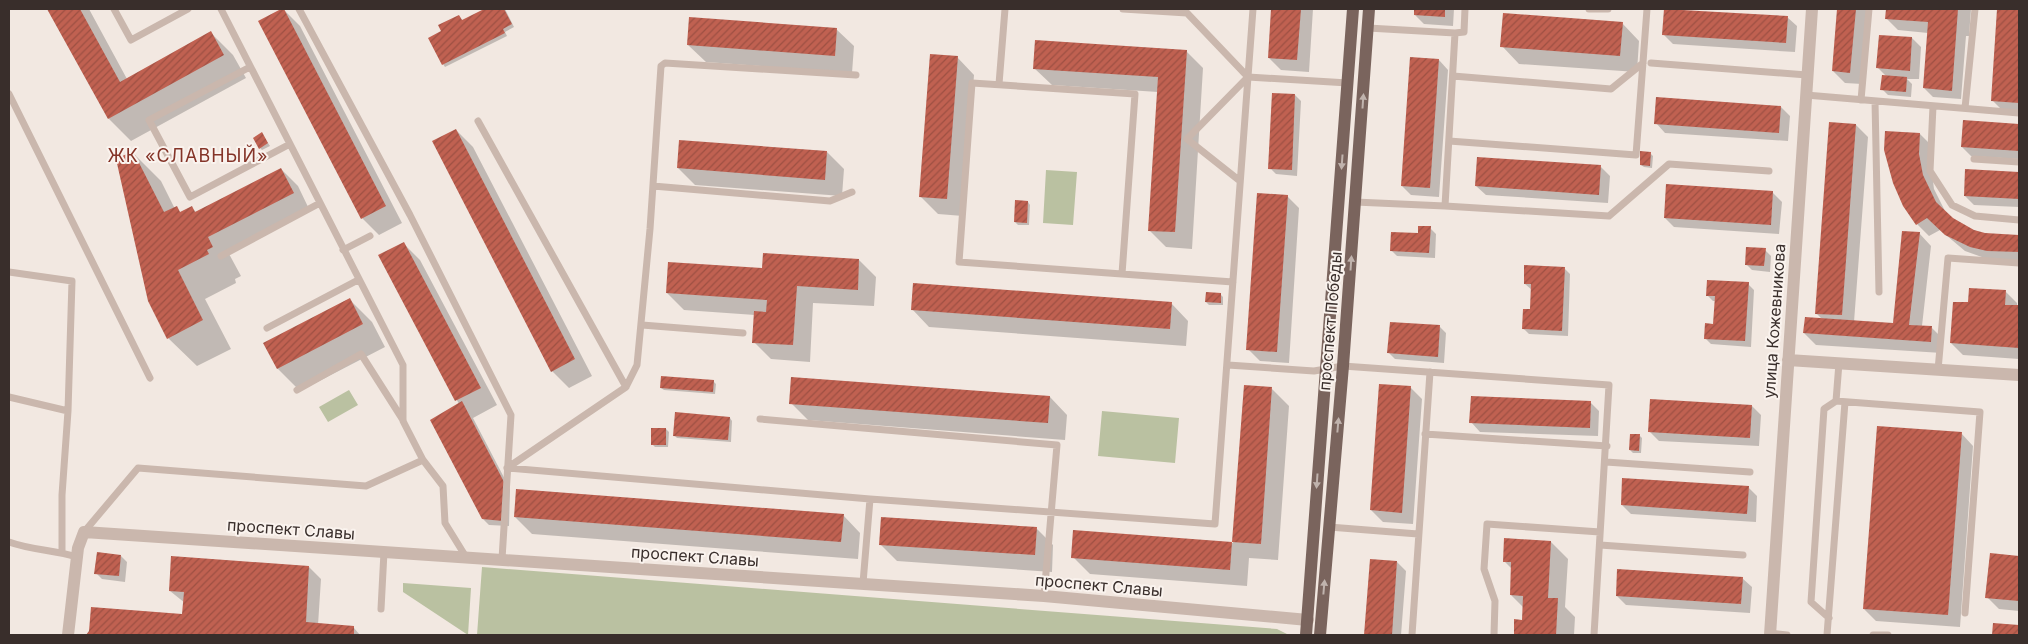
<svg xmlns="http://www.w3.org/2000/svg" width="2028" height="644" font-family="Inter,sans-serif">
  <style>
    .park { fill: #bac1a1 }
    .shadow { fill: #0003 }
    .building { fill: url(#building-hatch) }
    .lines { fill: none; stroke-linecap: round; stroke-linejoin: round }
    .lane { stroke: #cab7ad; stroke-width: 7 }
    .street { stroke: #cab7ad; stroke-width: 12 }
    .primary { stroke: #7a645d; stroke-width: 12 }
    .oneway { fill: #c0b3ad }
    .labels { text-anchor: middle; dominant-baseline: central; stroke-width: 4; stroke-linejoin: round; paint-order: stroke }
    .street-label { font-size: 16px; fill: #392e2b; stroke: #faf3ee }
    .neighbourhood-label { font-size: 18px; letter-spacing: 1px; fill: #843428; stroke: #faf3ee }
  </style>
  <defs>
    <pattern id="building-hatch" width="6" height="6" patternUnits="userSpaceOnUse" patternTransform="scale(1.25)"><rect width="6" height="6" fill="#c06151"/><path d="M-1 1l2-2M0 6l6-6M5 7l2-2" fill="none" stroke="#9d5043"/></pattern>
  </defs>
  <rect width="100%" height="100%" fill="#f2e8e1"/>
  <path class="park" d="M1046,170L1077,172L1073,225L1043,223Z
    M349,390L358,405L328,422L319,407Z
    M1102,411L1179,418L1175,463L1098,456Z
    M482,567L1277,629L1289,635H477Z
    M403,583L471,588L468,635L403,592Z"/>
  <path class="shadow" d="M49,9H89L127,79L211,33L233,55L246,78L131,141L109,119Z
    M283,9L300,26L402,223L379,235L362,218Z
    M487,9H505L514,27L505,32L507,36L445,67L443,64V32L459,16L463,21Z
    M1273,9H1313L1309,72L1281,70L1269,58Z
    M1416,9H1454L1453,26L1424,24L1415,15Z
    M1838,9H1869L1862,84L1845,83L1833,71Z
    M1887,9H1971L1969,36H1966L1961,99L1933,97L1924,88L1928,33L1898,30L1886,18Z
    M1999,9H2019V113L2004,112L1992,100Z
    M1787,17L1797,26L1795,52L1673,44L1664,35Z
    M1622,23L1639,41L1637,72L1519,64L1502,46Z
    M836,29L854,46L852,73L706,62L688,45Z
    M1912,38L1921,47L1919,79H1907L1912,84L1911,97L1888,95L1882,89L1886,76L1878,68Z
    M1186,51L1203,68L1192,249L1166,247L1149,230L1158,92L1052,85L1034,68Z
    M957,57L974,75L963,216L938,214L921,197Z
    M1439,60L1448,70L1439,197L1411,195L1402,186Z
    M1274,94L1295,95L1301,101L1297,176L1276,174L1270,168Z
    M1781,107L1790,116L1788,141L1665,133L1656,123Z
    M1964,121L2019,125V159L1971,156L1962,147Z
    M1830,123L1856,125L1868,137L1854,322L1894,325L1919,233L1931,246L1922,326L1931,327L1943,339L1942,353L1816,345L1804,333L1823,320L1816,313Z
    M456,130L473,147L592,376L569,388L552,371Z
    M262,134L270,146L262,150L260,148Z
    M1920,134L1932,146L1931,166L1934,189L1947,215L1962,226L1985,234L2019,236V263L1993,261L1965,251L1940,230L1929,236L1917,224L1904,205Z
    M132,152L161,181L175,209L182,213L192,208L196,212L281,169L298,186L310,211L228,252L241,276L235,279L236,283L205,299L231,349L197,366L168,338Z
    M827,152L844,169L842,196L695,185L678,168Z
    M1650,153L1653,156L1652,168L1644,167L1641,165Z
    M1600,166L1610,176L1608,203L1486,195L1476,186Z
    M1966,170L2019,173V207L1974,205L1965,196Z
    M1772,192L1782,202L1779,234L1674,227L1665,218Z
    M1287,196L1299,208L1289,363L1260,361L1248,349Z
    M1028,202L1030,205L1029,225H1018L1015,222Z
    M1430,228L1436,234L1435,258L1397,256L1391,250Z
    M403,243L420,260L497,405L473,418L510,489L509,526L489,525L483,519L459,404L380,256Z
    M1765,250L1771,256L1770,272L1752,270L1746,264Z
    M859,260L876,277L874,306L813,303L810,362L771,359L754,342L755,315L684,310L667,293L763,270Z
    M1564,268L1570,274L1568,336L1529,334L1523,328L1531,310L1532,290L1525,284Z
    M1748,284L1754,290L1751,347L1711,344L1705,338L1715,325L1716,301H1713L1707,295Z
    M2005,291L2017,303V307H2019V359L1963,355L1951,343L1969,304Z
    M1221,295L1223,297V305H1209L1206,302Z
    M349,299L372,322L385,347L300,391L278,369L265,344Z
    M1171,303L1188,321L1186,346L929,327L912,309Z
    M1440,327L1446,333L1444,363L1395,359L1389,353Z
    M713,381L716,384L715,394L664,390L661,388Z
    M1245,386L1272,389L1289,406L1278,560L1249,558L1247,586L1090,574L1073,557L1075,531L1233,543Z
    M1410,387L1422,399L1413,524L1383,522L1371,510Z
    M1050,397L1067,415L1065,440L808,420L791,403Z
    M1590,402L1599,411L1598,436L1480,432L1471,422Z
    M1752,406L1761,415L1759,446L1659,441L1649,431Z
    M730,418L732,421L731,442L677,438L674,435Z
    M666,429L669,432L668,447H655L652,444Z
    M1961,433L1973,446L1960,627L1876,621L1864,609Z
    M1640,436L1642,438L1641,453H1633L1630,450Z
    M1748,487L1757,496L1756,522L1631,514L1622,505Z
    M843,515L860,533L858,559L532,534L515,517Z
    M1036,528L1053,545L1052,572L897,561L880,544Z
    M1551,542L1568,559L1565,607L1575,617L1574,635H1515L1516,621H1523L1524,608L1511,595L1512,569L1504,561Z
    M1991,555L2019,557V611L1999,609L1987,597Z
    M121,556L127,562L125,582L102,579L96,573Z
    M1371,560L1397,562L1406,571L1401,635H1365Z
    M309,567L321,579L318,625L354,628L360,635H88L90,632L184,615L185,603L170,591Z
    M1742,578L1752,587L1750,613L1626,605L1617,596Z"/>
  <path class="building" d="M47,9H80L120,82L211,31L224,55L108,119Z
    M281,9H284L386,206L361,219L258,21Z
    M484,9H504L512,24L503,29L505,33L442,65L428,38L441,31L438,25L459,15L462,20Z
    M1271,9H1301L1297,60L1268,58Z
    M1414,9H1445V17L1414,15Z
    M1664,9L1788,16L1786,43L1662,35Z
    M1837,9H1856L1850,73L1832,71Z
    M1886,9H1958L1952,91L1923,88L1928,22L1885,19Z
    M1997,9H2019V103L1991,101Z
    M1503,13L1623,22L1620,56L1500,47Z
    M689,17L837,28L835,56L687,45Z
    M1879,35L1912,37L1910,71L1876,68Z
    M1035,40L1187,50L1175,232L1148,231L1158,77L1033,69Z
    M930,54L958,56L947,199L919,197Z
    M1410,57L1439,59L1430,188L1401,186Z
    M1882,75L1907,77L1906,92L1880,90Z
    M1272,93L1295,94L1292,170L1268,169Z
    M1656,97L1781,106L1779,133L1654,124Z
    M1963,120L2019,124V151L1961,147Z
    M1829,122L1856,124L1842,315L1815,314Z
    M456,129L575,359L551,372L432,141Z
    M1885,131L1920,133L1919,154L1923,175L1936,202L1953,218L1974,230L1985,233L2019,235V252L1987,251L1970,247L1945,235L1927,218L1916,225L1903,206L1893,183L1884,150Z
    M262,132L268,143L259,149L253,138Z
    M679,140L827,151L825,180L677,168Z
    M133,151L164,212L177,206L180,212L192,206L195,212L281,168L294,193L208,237L213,247L207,250L209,254L178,270L203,320L167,339L148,301L116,159Z
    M1640,151L1651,152L1650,166L1640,165Z
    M1477,157L1601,165L1599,195L1475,186Z
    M1965,169L2019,172V199L1964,196Z
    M1666,184L1773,191L1771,225L1664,218Z
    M1257,193L1288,195L1277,352L1246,350Z
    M1015,200L1028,201L1027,223L1014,222Z
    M1418,226H1431L1429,253L1390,251L1391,232L1418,233Z
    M1902,231L1920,232L1909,325L1932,326L1931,342L1803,333L1805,317L1893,323Z
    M404,242L481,388L455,401L378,255Z
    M1746,247L1766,248L1764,266L1745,265Z
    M763,253L859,259L858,290L797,286L793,345L752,343L754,311L766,312L767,300L666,293L668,262L762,268Z
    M1524,265L1565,267L1562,331L1522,329L1523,309H1530L1531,284H1524Z
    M1707,280L1749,282L1745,341L1704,339L1705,323L1713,324L1715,296H1706Z
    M913,283L1172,302L1170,329L911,310Z
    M1969,288L2006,290L2005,305H2019V348L1950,343L1953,302H1968Z
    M1206,292L1221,293V303L1205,302Z
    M350,298L363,324L277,369L263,343Z
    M1390,322L1440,325L1438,357L1387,353Z
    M661,376L714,380L713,392L660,388Z
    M791,377L1050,396L1048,423L789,404Z
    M1379,384L1411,386L1402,513L1370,510Z
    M1244,385L1272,387L1261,544L1232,542Z
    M1471,396L1591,401L1590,428L1469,423Z
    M1650,399L1752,405L1750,438L1648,432Z
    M462,401L504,482L503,521L482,519L430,420Z
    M675,412L730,417L728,440L673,436Z
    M1877,426L1962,432L1948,615L1863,609Z
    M651,428H666V445H651Z
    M1630,434H1640L1639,451L1629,450Z
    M1622,478L1749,486L1747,514L1621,505Z
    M516,489L844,514L841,542L514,517Z
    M881,517L1037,527L1035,555L879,545Z
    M1073,530L1232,542L1230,570L1071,558Z
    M1504,538L1551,541L1548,598H1558L1556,635H1514V619L1522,620L1523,596L1510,595L1511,562H1503Z
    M97,552L121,555L119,576L94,574Z
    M1990,553L2019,556V601L1985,598Z
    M171,556L309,566L306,622L354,626V635H86L89,631L91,607L182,614L184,592L169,591Z
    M1370,559L1397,561L1392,635H1364Z
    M1617,569L1743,577L1741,604L1616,596Z
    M1993,623L2019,625V635H1992Z"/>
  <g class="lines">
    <path class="lane" d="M114,9L131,40L188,9
      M221,9L403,365V421L423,460L443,486L445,523L466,557
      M299,9L410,215L511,415L502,559
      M1123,9L1187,13L1248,77L1348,83
      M1589,9H1608
      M1368,28L1455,33
      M1651,63L1807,75
      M250,67L149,120L190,197L290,144
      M1453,76L1611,89L1643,63
      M999,84L1005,9
      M9,94L150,378
      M1806,95L2019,113
      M1861,100L1869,9
      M1875,101L1879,292
      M1933,106L1930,171L1952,205L1975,216L2019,220
      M1965,108L1975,9
      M478,121L626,387
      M1449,141L1636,155L1647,9
      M1974,159L2019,162
      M1240,181L1187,139L1248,77
      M653,186L830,201L852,192
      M1355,202L1445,206L1455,33L1464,32L1465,9
      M1445,206L1609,216L1669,164L1769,171
      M343,250L370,236
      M221,256L320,203
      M9,272L72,281L68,411L62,495V553
      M1122,274L959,262L972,83L1135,94L1122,274L1233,282
      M642,325L743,333
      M267,328L358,280
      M1228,365L1314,371L1343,366L1609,385L1594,635
      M1938,370L1948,258L2019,263
      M297,390L361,354L403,420
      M9,397L68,411
      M1836,401L1839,363
      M760,419L1057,445L1044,596
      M1425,434L1607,446
      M1606,462L1750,472
      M507,468L870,499L1215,524C1229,352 1240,180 1253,9
      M507,468L626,387L637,365L650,229L661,66L665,63L856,75
      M1329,527L1418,534
      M84,532L138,468L366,486L423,460
      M9,542C31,550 54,550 77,557
      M1600,545L1743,555
      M863,583L870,499
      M381,609L384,552
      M1829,618L1811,602L1824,409L1836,401L1980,412L1965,613
      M1770,633L1787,635
      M1412,635L1430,372
      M1494,635L1495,601L1484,569L1487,524L1600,532
      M1827,635L1845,402
      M1873,635H1888"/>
    <path class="street" d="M1788,360L2019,375
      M68,635L78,548L84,532L1044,596L1308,620
      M1770,635L1812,9"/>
    <path class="primary" d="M1306,635L1353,9
      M1320,635L1343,366L1369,9"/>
  </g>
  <defs><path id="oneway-solid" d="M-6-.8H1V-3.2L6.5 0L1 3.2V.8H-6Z" transform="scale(1.25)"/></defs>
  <g class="oneway">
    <use href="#oneway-solid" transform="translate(1363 101) rotate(-86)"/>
    <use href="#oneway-solid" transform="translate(1342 162) rotate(94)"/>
    <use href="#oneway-solid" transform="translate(1351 263) rotate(-86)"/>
    <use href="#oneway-solid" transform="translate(1338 425) rotate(-85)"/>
    <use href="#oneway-solid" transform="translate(1317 481) rotate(94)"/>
    <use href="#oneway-solid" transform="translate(1324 587) rotate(-85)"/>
  </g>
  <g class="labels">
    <g class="street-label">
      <text transform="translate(1330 321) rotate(-85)">проспект Победы</text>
      <text transform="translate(1774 321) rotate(-86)">улица Кожевникова</text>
      <text transform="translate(291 529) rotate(4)">проспект Славы</text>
      <text transform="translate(695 556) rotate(4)">проспект Славы</text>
      <text transform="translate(1099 585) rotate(5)">проспект Славы</text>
    </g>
    <g class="neighbourhood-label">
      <text x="188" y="155">ЖК «СЛАВНЫЙ»</text>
    </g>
  </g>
  <rect width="2028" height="644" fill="none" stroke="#392e2b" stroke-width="20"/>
</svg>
